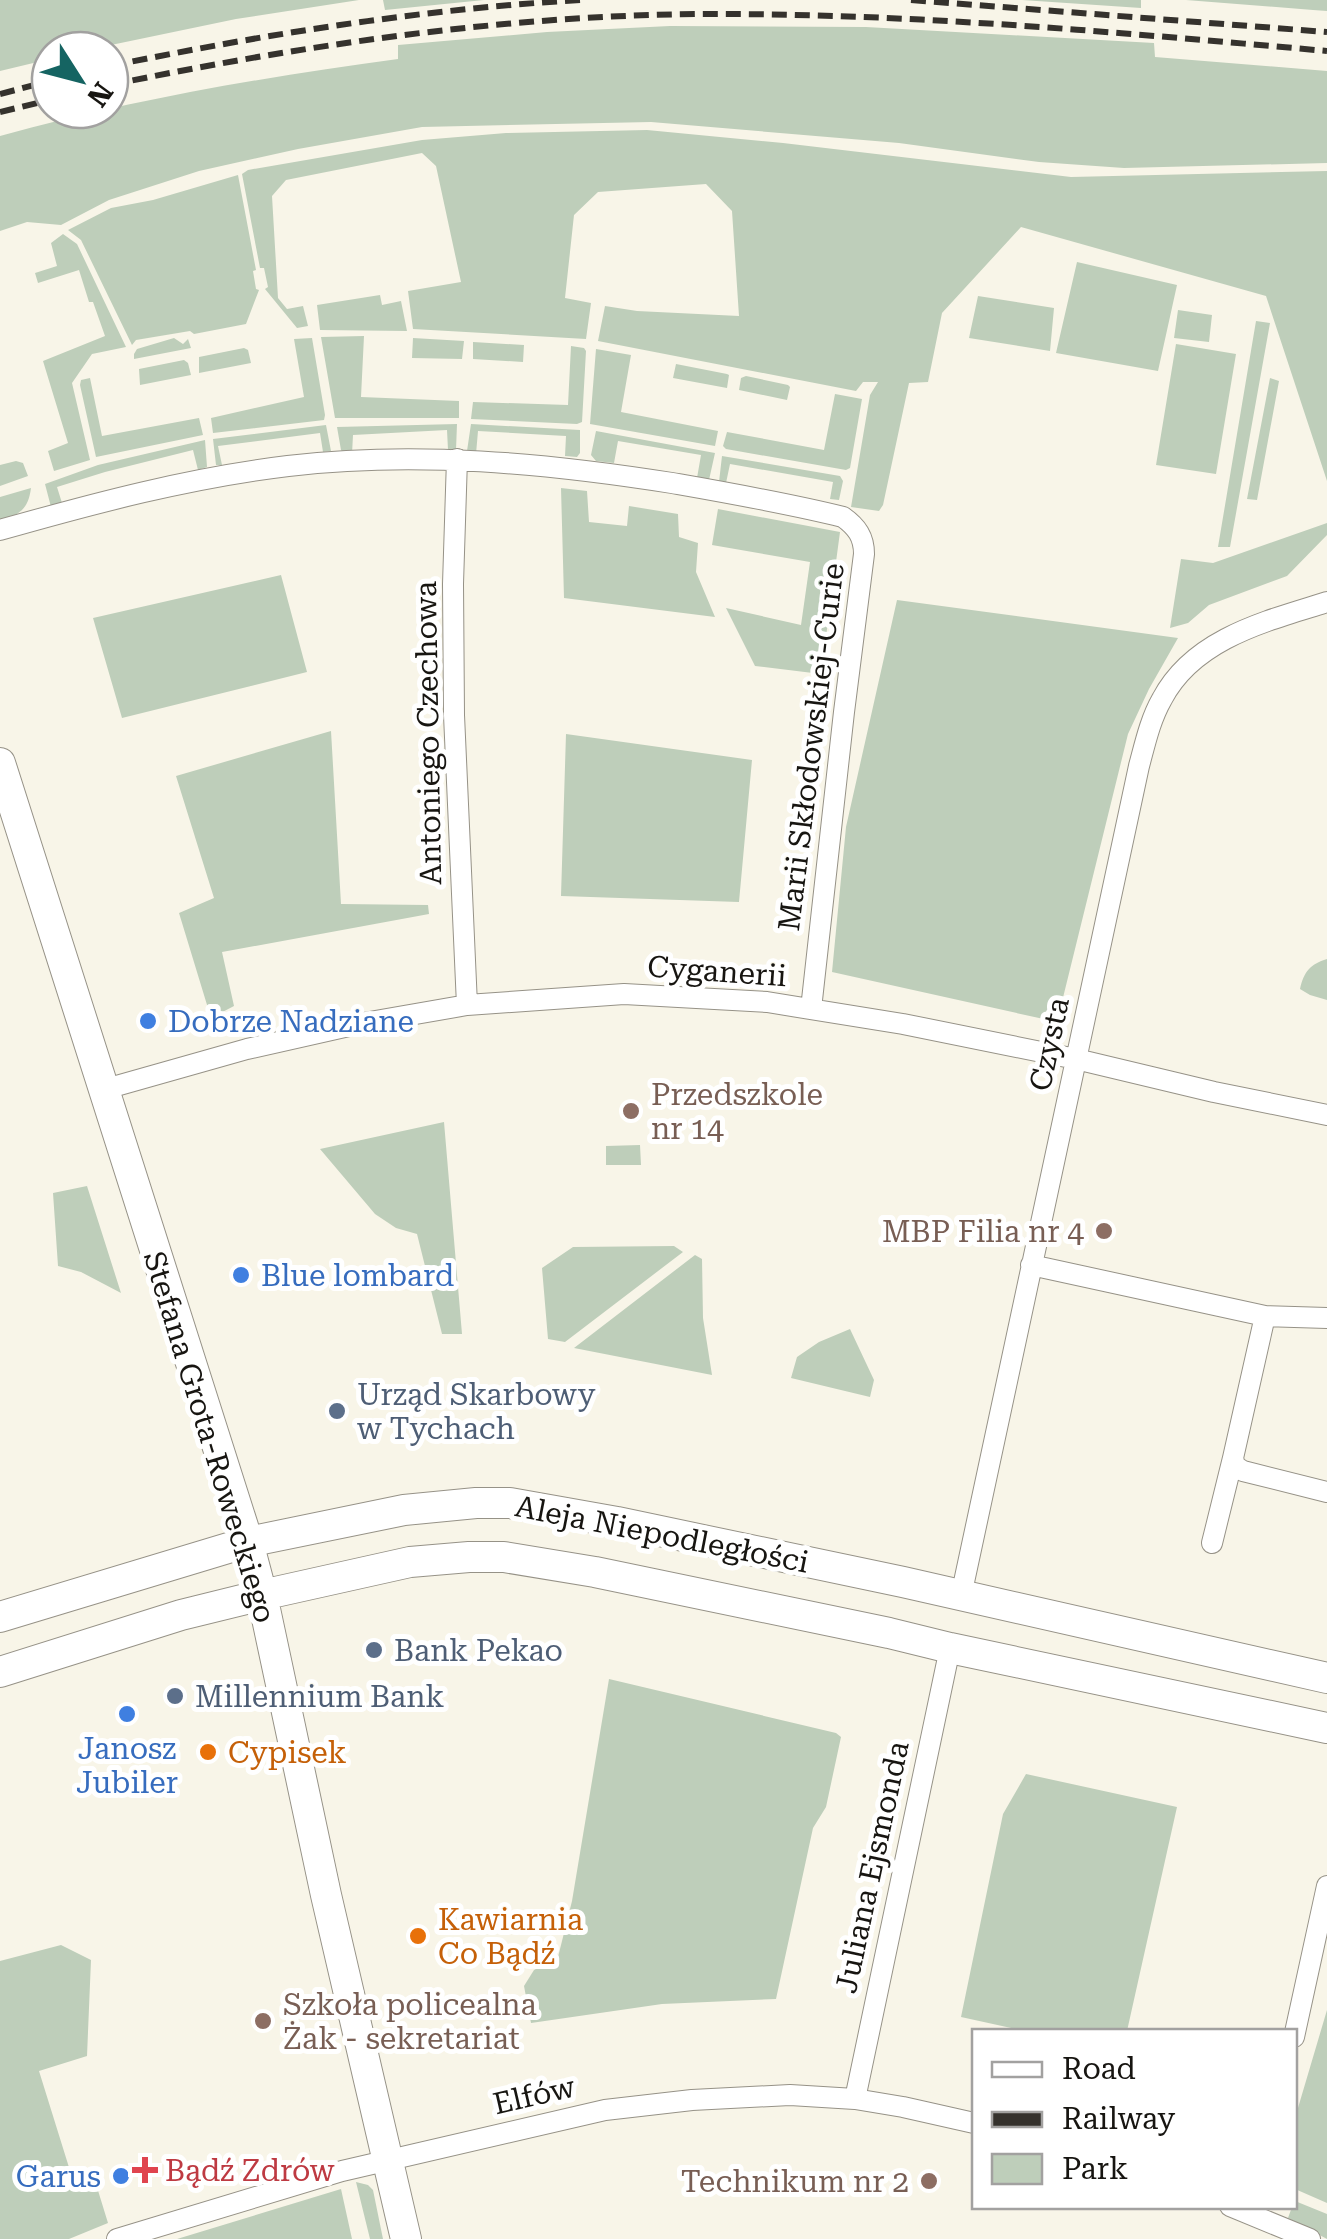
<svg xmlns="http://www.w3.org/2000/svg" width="1327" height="2239" font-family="'Roboto Serif',serif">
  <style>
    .green { fill: #beceba }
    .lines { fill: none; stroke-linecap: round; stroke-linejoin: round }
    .street-casing { stroke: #969287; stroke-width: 22 }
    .secondary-casing { stroke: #969287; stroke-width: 32 }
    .street { stroke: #fff; stroke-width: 20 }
    .secondary { stroke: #fff; stroke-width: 30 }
    .rail { stroke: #35322d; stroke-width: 6; stroke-dasharray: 15 8; stroke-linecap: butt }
    .shop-dot { fill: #3f7fe0; stroke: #fff; stroke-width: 4 }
    .education-dot { fill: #8d6e63; stroke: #fff; stroke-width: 4 }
    .service-dot { fill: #5c6f8a; stroke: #fff; stroke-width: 4 }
    .food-dot { fill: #e8710a; stroke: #fff; stroke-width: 4 }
    .health-dot { fill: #e0444e; stroke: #fff; stroke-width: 4 }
    .labels { text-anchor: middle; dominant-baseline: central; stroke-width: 10; stroke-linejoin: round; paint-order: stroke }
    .street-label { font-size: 30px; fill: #171511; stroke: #fff }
    .shop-label { font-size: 30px; fill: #366cbe; stroke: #fff; text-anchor: start }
    .education-label { font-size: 30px; fill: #785e54; stroke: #fff; text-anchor: start }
    .service-label { font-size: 30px; fill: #4e5e75; stroke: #fff; text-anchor: start }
    .food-label { font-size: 30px; fill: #c56008; stroke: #fff; text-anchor: start }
    .health-label { font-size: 30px; fill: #be3a42; stroke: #fff; text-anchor: start }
  </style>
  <rect width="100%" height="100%" fill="#f8f5e8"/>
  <path class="green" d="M0,0H359L236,19L87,50H50V59L0,71Z
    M383,0H484L385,10Z
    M1022,0H1141V8Z
    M1186,0H1327V11L1313,10Z
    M670,26L866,27L1154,43L1155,57L1327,71V163L1124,168L1039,162L899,143L651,122L422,127L298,149L199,171L109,200L61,225L27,222L0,231V136C130,100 264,77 398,59V45L547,32Z
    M647,130L783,143L1071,177L1327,171V481L1266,296L1021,227L942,313L928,382L909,383L883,505L879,511L851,507L870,395L878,382H863L856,391L598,341L605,306L637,311L739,316L732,211L706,184L598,192L574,215L565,298L591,303L586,339L413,329L408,291L461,282L436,166L422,153L286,180L272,196L278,298L287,309L303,306L308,326L297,328L265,289L268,287L264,268H260L242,174L248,170L422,140L506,133Z
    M238,175L256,270L253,271L256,289L259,290L246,324L194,334L190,331L136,340L132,345L81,240L68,230L111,208L153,200Z
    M63,234L77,244L126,347L92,354L72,383L90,460L54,471L48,451L68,443L43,361L105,336L93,302H89L79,270L38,283L35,273L57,266L51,243Z
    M1077,262L1177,285L1158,371L1056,353Z
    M380,295L382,305L401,301L407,331L320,330L317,305Z
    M978,296L1054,308L1050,351L969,338Z
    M1178,310L1212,315L1209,342L1174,338Z
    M1256,321L1270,323L1230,547H1218Z
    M364,336L361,397L459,401V418H335L321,337Z
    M174,338L183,344L188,339L191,348L134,359V354L137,349Z
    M312,338L325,415L324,420L213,433L211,418L304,397L294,339Z
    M413,338L464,341L462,359L412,358Z
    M473,342L524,345L523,362L473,359Z
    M1176,344L1236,354L1216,474L1156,465Z
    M571,346L584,348L586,351L582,422L577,424L471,419L473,402L568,405Z
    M244,348L248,350L251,363L199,373V357Z
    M596,349L631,355L621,412L718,431L715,446L590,424Z
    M184,360L188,363L191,375L140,385L139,369Z
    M676,364L727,374L729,375L727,388L673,378Z
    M746,376L788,385L790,387L787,400L739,390L741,378Z
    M90,378L102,436L199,418L203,435L96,457L80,385L81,380Z
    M1270,378L1279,381L1257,500L1247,499Z
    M835,394L862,399L850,468L846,470L726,449L723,446L727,432L824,450Z
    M457,424L456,450H448L447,430L353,435L352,454L345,455L341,450L337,427Z
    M471,424L580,430V453L577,457L565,456L566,436L478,431L476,454L467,451Z
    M326,425L331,451L323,452L320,433L218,446L222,465H216L213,439Z
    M596,431L715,453L709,480L697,478L701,455L618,441L614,463L596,461L591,455Z
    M205,440L207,467L198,470L193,450L105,472L57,487L62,503L51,507L45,484L98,465Z
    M722,456L840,476L843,481L839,500L830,499L833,482L730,464L726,483L719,482Z
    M16,461L23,463L28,476L0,486V465Z
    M31,488C28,511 19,513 0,523V497Z
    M561,488L587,491L589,522L627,526L629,506L678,514L679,537L698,543L696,572L715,617L564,598Z
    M718,509L840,532L821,674L755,666L726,608L801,625L810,562L712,545Z
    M1327,523V535L1287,576L1209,605L1188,623L1170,628L1181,559L1213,563Z
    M281,575L307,672L122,718L93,618Z
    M897,600L1178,638L1149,689L1128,734L1057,1022L832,972L846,827Z
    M331,731L341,904L428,905L429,914L222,952L234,1006L211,1018L179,913L214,898L176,776Z
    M566,734L752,760L739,902L561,896Z
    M1327,959V1000L1310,995L1300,989C1304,972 1310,964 1327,959Z
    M444,1122L462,1334H442L417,1234L396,1228L375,1214L320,1149Z
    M640,1145L641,1165H606V1146Z
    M87,1186L121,1293L81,1272L58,1266L53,1193Z
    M674,1246L683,1252L565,1342L548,1339L542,1268L573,1247Z
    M695,1255L702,1259L703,1318L712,1375L574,1348Z
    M850,1329L874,1380L870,1397L791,1378L797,1357L819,1342Z
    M609,1679L836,1733L841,1737L826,1807L813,1828L776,1999L662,2004L531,2023L524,1986L534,1970L558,1957L572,1901Z
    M1026,1774L1177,1807L1127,2031H1025L961,2017L1003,1814Z
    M61,1945L91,1960L87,2056L39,2071L72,2177L92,2171L108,2223L69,2239H0V1961Z
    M1327,2010V2203L1295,2189V2118Z
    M356,2182L368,2185L373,2190L383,2239H370Z
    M341,2189L352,2239H177Z
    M1295,2201L1327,2214V2239L1288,2218L1292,2207L1294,2206Z"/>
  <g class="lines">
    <defs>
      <path id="street" d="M457,459L453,584L454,715L467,1005
        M0,530C95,503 189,478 288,466C416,451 545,463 672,483C729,493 787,503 843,517C857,527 864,537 864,554L844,712L811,1009
        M102,1090L247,1049L358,1024L467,1005L624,994L767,1002L903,1024L1076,1059L1214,1092L1327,1115
        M1031,1265L1265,1316L1327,1318
        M1265,1316L1233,1458L1235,1466L1243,1471L1327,1492
        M1212,1543L1233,1458
        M961,1596L1139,766C1145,744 1150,720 1162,699C1194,638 1267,621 1327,602
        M1294,2037L1327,1886
        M855,2099L950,1648
        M1230,2206L1310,2239
        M117,2239L342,2171L605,2110L692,2100L790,2095L855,2099L903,2107L974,2123"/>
      <path id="secondary" d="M0,763L248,1542L262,1595L326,1895L406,2239
        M0,1617L248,1542L404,1510L476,1503H510L617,1522L903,1582L1327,1678
        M0,1672L181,1615L262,1595L410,1562L469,1557H504L595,1572L889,1633L950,1648L1327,1728"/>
    </defs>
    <use href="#street" class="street-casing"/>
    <use href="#secondary" class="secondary-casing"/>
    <use href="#street" class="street"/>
    <use href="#secondary" class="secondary"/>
    <path class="rail" d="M911,0L1327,32
      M110,66C266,34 422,9 581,0
      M110,85C309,44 513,14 717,14C921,14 1124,33 1327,51
      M0,94L50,81
      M0,112L50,100"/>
  </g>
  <g class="shop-dot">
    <circle cx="148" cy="1021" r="10"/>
    <circle cx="241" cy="1275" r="10"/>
    <circle cx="127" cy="1714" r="10"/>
    <circle cx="121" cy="2176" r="10"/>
  </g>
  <g class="education-dot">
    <circle cx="631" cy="1111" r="10"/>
    <circle cx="1104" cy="1231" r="10"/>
    <circle cx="263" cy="2021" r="10"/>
    <circle cx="929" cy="2181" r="10"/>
  </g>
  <g class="service-dot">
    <circle cx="337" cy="1411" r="10"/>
    <circle cx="374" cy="1650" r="10"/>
    <circle cx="175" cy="1696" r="10"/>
  </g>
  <g class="food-dot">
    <circle cx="208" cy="1752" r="10"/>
    <circle cx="418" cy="1936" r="10"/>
  </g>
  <path class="health-dot" d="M140 2155h10v10h10v10h-10v10h-10v-10h-10v-10h10z"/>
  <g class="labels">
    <g class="street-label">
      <text transform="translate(428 733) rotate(-91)">Antoniego Czechowa</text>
      <text transform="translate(811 747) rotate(-83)">Marii Skłodowskiej-Curie</text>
      <text transform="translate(717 971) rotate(4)">Cyganerii</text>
      <text transform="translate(1049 1044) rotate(-78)">Czysta</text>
      <text transform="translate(210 1437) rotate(73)">Stefana Grota-Roweckiego</text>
      <text transform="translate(662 1534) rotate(11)">Aleja Niepodległości</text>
      <text transform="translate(872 1867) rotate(-78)">Juliana Ejsmonda</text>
      <text transform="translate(534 2095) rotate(-13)">Elfów</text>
    </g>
    <g class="shop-label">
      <text x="168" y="1021">Dobrze Nadziane</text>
      <text x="261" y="1275">Blue lombard</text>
      <text x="127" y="1748" text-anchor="middle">Janosz<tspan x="127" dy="34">Jubiler</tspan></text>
      <text x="101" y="2176" text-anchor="end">Garus</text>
    </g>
    <g class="education-label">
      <text x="651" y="1094">Przedszkole<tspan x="651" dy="34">nr 14</tspan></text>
      <text x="1084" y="1231" text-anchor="end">MBP Filia nr 4</text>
      <text x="283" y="2004">Szkoła policealna<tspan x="283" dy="34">Żak - sekretariat</tspan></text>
      <text x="909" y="2181" text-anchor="end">Technikum nr 2</text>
    </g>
    <g class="service-label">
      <text x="357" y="1394">Urząd Skarbowy<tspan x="357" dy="34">w Tychach</tspan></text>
      <text x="394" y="1650">Bank Pekao</text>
      <text x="195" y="1696">Millennium Bank</text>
    </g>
    <g class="food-label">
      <text x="228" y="1752">Cypisek</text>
      <text x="438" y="1919">Kawiarnia<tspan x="438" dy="34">Co Bądź</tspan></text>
    </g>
    <g class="health-label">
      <text x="165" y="2170">Bądź Zdrów</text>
    </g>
  </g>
  <rect x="972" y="2029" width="325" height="180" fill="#ffffff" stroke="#a2a1a0" stroke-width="2.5"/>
  <rect x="992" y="2062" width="50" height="15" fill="#ffffff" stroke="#a2a1a0" stroke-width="2.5"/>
  <text x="1062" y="2079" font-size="30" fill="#171511">Road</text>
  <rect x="992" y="2112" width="50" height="15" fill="#35322d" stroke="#a2a1a0" stroke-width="2.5"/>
  <text x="1062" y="2129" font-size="30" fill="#171511">Railway</text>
  <rect x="992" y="2154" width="50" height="30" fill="#beceba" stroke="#a2a1a0" stroke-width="2.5"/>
  <text x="1062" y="2179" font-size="30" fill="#171511">Park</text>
  <g transform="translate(80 80) rotate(126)"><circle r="48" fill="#ffffff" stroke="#a2a1a0" stroke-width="2.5"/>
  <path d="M0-8L18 38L0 25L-18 38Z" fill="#156462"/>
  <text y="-15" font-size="28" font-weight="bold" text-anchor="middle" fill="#171511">N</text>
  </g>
</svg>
